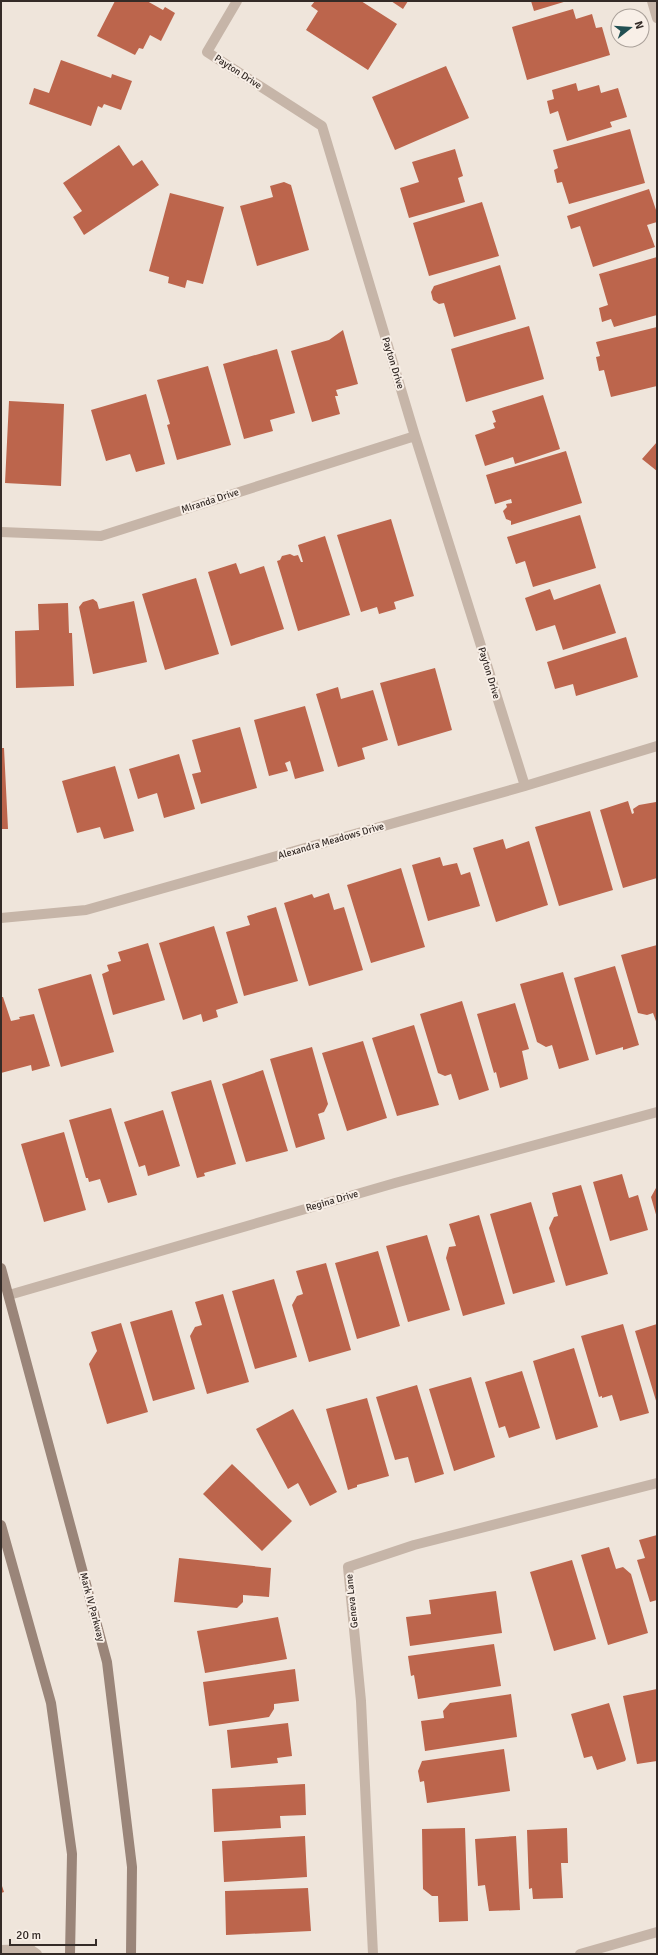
<svg xmlns="http://www.w3.org/2000/svg" width="658" height="1955" font-family="Signika,sans-serif">
  <style>
    .building { fill: #bc654c }
    .lines { fill: none; stroke-linecap: round; stroke-linejoin: round }
    .minor { stroke: #c6b5a8; stroke-width: 10 }
    .secondary { stroke: #9a8579; stroke-width: 10 }
    .labels { text-anchor: middle; dominant-baseline: central; stroke-width: 4; stroke-linejoin: round; paint-order: stroke }
    .street-label { font-size: 10px; fill: #342b27; stroke: #f8efe7 }
  </style>
  <rect width="100%" height="100%" fill="#efe5db"/>
  <path class="building" d="M115,1H147L163,10L165,7L175,13L161,41L150,35L143,49L139,48L135,55L97,36Z
    M315,1H361L397,24L368,70L306,30L318,11L311,6Z
    M391,1H408L403,9Z
    M531,1H567L534,11Z
    M573,9L576,19L592,14L596,28L602,27L610,55L527,80L512,27Z
    M61,60L111,78L112,74L132,81L121,110L104,104L102,108L98,106L91,126L29,104L34,88L49,93Z
    M446,66L469,118L395,150L372,97Z
    M576,83L578,91L599,85L601,93L618,88L627,117L610,122L612,127L567,141L558,111L550,114L547,101L554,99L552,90Z
    M630,129L645,183L569,204L562,182L557,183L554,170L558,168L553,150Z
    M119,145L133,166L142,160L159,185L84,235L73,217L82,211L63,183Z
    M455,149L463,176L458,178L465,202L409,218L400,188L419,182L412,162Z
    M284,182L291,185L309,250L257,266L240,206L273,197L270,186Z
    M649,189L657,213V222L647,225L655,247L593,267L580,226L571,229L567,216Z
    M170,193L224,207L203,284L187,280L185,288L168,283L169,277L149,271Z
    M482,202L499,256L429,276L413,223Z
    M657,257V315L614,327L611,319L602,322L599,308L608,305L599,274Z
    M500,265L516,319L454,337L444,303L439,304L433,300L431,292L434,286Z
    M529,326L544,379L466,402L451,349Z
    M657,327V386L611,397L604,370L599,371L596,357L600,356L596,342Z
    M343,330L358,384L336,390L338,396H335L340,414L312,422L291,351L329,340Z
    M277,349L295,413L270,420L273,431L244,439L223,364Z
    M208,366L231,445L177,460L167,425L170,424L157,380Z
    M146,394L165,464L136,472L130,454L106,461L91,410Z
    M543,395L560,449L515,464L513,457L485,466L475,435L495,428L493,423L496,422L492,411Z
    M9,401L64,404L61,486L5,483Z
    M657,442V471L642,459Z
    M566,451L582,503L511,525V521L506,519L503,511L507,507L506,504L512,503L511,499L495,504L486,475Z
    M580,515L596,568L533,587L525,561L516,564L507,537Z
    M391,519L414,596L394,602L396,609L379,614L377,607L361,612L337,535Z
    M325,536L350,615L298,631L277,561L280,560L282,556L290,554L294,556L298,555L301,562H303L298,545Z
    M236,563L240,574L264,566L284,629L231,646L208,572Z
    M196,578L219,654L165,670L142,594Z
    M600,584L616,633L563,650L555,625L536,631L525,598L550,589L554,600Z
    M93,599L97,602L99,609L134,601L147,662L93,674L79,607L83,602Z
    M68,603L69,633H72L74,686L16,688L15,631L39,630L38,604Z
    M626,637L638,677L576,696L573,684L555,689L547,662Z
    M435,668L452,730L398,746L380,683Z
    M338,687L341,699L373,690L388,740L362,748L365,759L338,767L316,694Z
    M305,706L324,771L295,779L290,761L285,763L288,771L269,776L254,720Z
    M240,727L257,788L201,804L192,774L201,772L192,740Z
    M1,748H4L8,829H1Z
    M179,754L195,809L164,818L157,793L138,799L129,769Z
    M115,766L134,831L104,839L100,827L77,833L62,781Z
    M628,801L632,814L634,813L633,809L639,805L656,802L657,878L623,888L600,810Z
    M590,811L613,890L559,906L535,827Z
    M503,839L506,849L529,841L548,905L496,922L473,848Z
    M440,857L443,866L457,863L461,875L470,872L480,906L428,921L412,865Z
    M401,868L425,947L371,963L347,885Z
    M329,893L334,910L344,907L363,970L309,986L284,903L312,894L314,898Z
    M276,907L298,981L244,996L226,932L250,925L247,916Z
    M214,926L238,1003L216,1010L218,1017L203,1022L201,1014L183,1020L159,943Z
    M148,943L165,1000L113,1015L102,974L109,971L107,965L121,961L118,952Z
    M657,945V1024L653,1013L647,1015L638,1013L621,955Z
    M615,966L639,1045L623,1050V1047L596,1055L574,978Z
    M563,972L589,1060L559,1069L552,1045L546,1047L537,1042L520,984Z
    M91,974L114,1052L61,1067L38,989Z
    M1,997H3L11,1021L20,1019L19,1017L34,1014L50,1066L32,1071L31,1065L1,1073Z
    M462,1001L489,1090L459,1100L451,1074L445,1076L438,1073L420,1014Z
    M515,1003L529,1049L522,1051L528,1079L500,1088L496,1072L494,1073L477,1014Z
    M414,1025L439,1105L397,1116L372,1038Z
    M363,1041L387,1118L347,1131L322,1053Z
    M312,1047L328,1104L324,1112L318,1114L325,1139L296,1148L270,1059Z
    M263,1070L288,1151L246,1162L222,1084Z
    M211,1080L236,1164L204,1173L205,1176L197,1178L171,1092Z
    M111,1108L137,1195L108,1203L100,1179L89,1182L88,1178H86L69,1120Z
    M163,1110L180,1166L148,1176L145,1165L139,1167L124,1122Z
    M64,1132L86,1210L44,1222L21,1144Z
    M622,1174L629,1198L638,1195L648,1230L610,1241L593,1182Z
    M581,1185L608,1274L566,1286L549,1228L554,1217L558,1216L552,1193Z
    M656,1188H657V1218L651,1197Z
    M531,1202L555,1282L513,1294L490,1214Z
    M479,1215L505,1304L463,1316L446,1258L449,1247L456,1246L449,1224Z
    M427,1235L450,1310L408,1322L386,1246Z
    M378,1251L400,1326L357,1339L335,1263Z
    M326,1263L351,1350L309,1362L292,1305L297,1296L303,1294L296,1271Z
    M274,1279L297,1357L255,1369L232,1291Z
    M223,1294L249,1382L207,1394L190,1336L195,1327L202,1325L195,1302Z
    M172,1310L195,1389L153,1401L130,1322Z
    M121,1323L148,1412L107,1424L89,1364L97,1351L91,1332Z
    M623,1324L649,1413L620,1421L612,1395L602,1398V1396L599,1397L581,1336Z
    M657,1324V1404L635,1331Z
    M574,1348L598,1427L556,1440L533,1361Z
    M522,1371L540,1428L509,1438L505,1426L499,1428L485,1382Z
    M471,1377L495,1457L454,1471L429,1389Z
    M417,1385L444,1474L415,1483L408,1457L395,1460L376,1397Z
    M367,1398L389,1476L357,1485V1487L348,1490L326,1409Z
    M293,1409L337,1492L310,1506L298,1483L288,1489L256,1429Z
    M232,1464L292,1521L262,1551L203,1494Z
    M657,1535V1600L650,1602L637,1560L645,1558L639,1540Z
    M609,1547L616,1569L623,1567L631,1574L648,1633L608,1645L581,1555Z
    M179,1558L271,1568L269,1597L243,1595V1602L237,1608L174,1602Z
    M572,1560L596,1639L554,1651L530,1572Z
    M496,1591L502,1633L410,1646L406,1617L431,1614L429,1600Z
    M278,1617L287,1659L205,1673L197,1631Z
    M494,1644L501,1686L418,1699L414,1675L411,1676L408,1656Z
    M295,1669L299,1701L274,1704V1709L269,1717L209,1726L203,1682Z
    M657,1689V1761L637,1764L623,1696Z
    M511,1694L517,1737L425,1751L421,1721L444,1718L443,1711L450,1703Z
    M609,1703L626,1759L625,1761L597,1770L592,1756L584,1758L571,1714Z
    M288,1723L292,1756L277,1758L278,1763L231,1768L227,1730Z
    M504,1749L510,1791L427,1803L424,1781L420,1782L418,1771L422,1761Z
    M305,1784L306,1815L280,1816L281,1828L214,1832L212,1789Z
    M465,1828L468,1921L439,1922L438,1896H432L423,1889L422,1829Z
    M567,1828L568,1863H561L563,1898L533,1899L532,1888L529,1889L527,1830Z
    M305,1836L307,1877L224,1882L222,1841Z
    M516,1836L520,1910L489,1911L485,1885L478,1886L475,1839Z
    M1,1883L4,1892L1,1893Z
    M308,1888L311,1931L226,1935L225,1891Z"/>
  <g class="lines">
    <path class="minor" d="M237,1L207,52L322,126L415,436L525,786
      M652,1L657,18
      M1,532L101,536L415,436
      M1,918L86,910L525,786L657,746
      M9,1295L395,1183L657,1112
      M1,1950L30,1949L37,1954
      M373,1954L361,1701L348,1567L414,1545L657,1483
      M580,1954L657,1932"/>
    <path class="secondary" d="M1,1268L107,1662L132,1867L131,1954
      M1,1525L51,1703L72,1854L70,1954"/>
  </g>
  <g class="labels">
    <g class="street-label">
      <text transform="translate(238 72) rotate(33)">Payton Drive</text>
      <text transform="translate(393 363) rotate(73)">Payton Drive</text>
      <text transform="translate(210 501) rotate(-18)">Miranda Drive</text>
      <text transform="translate(489 673) rotate(73)">Payton Drive</text>
      <text transform="translate(331 841) rotate(-16)">Alexandra Meadows Drive</text>
      <text transform="translate(332 1201) rotate(-16)">Regina Drive</text>
      <text transform="translate(352 1601) rotate(-96)">Geneva Lane</text>
      <text transform="translate(92 1607) rotate(75)">Mark IV Parkway</text>
    </g>
  </g>
  <rect width="658" height="1955" fill="none" stroke="#342b27" stroke-width="4"/>
  <g transform="translate(630 28) rotate(73)"><circle r="19" fill="#f8efe7" stroke="#aaa19a"/>
  <path d="M0-3L7 15L0 10L-7 15Z" fill="#214f52"/>
  <text y="-6" font-size="11" font-weight="bold" text-anchor="middle" fill="#342b27">N</text>
  </g>
  <path d="M10 1939v6h86v-6" fill="none" stroke="#342b27" stroke-width="2"/>
  <text x="16" y="1939" font-size="12" fill="#342b27" stroke="#f8efe7" stroke-width="3" paint-order="stroke">20 m</text>
</svg>
